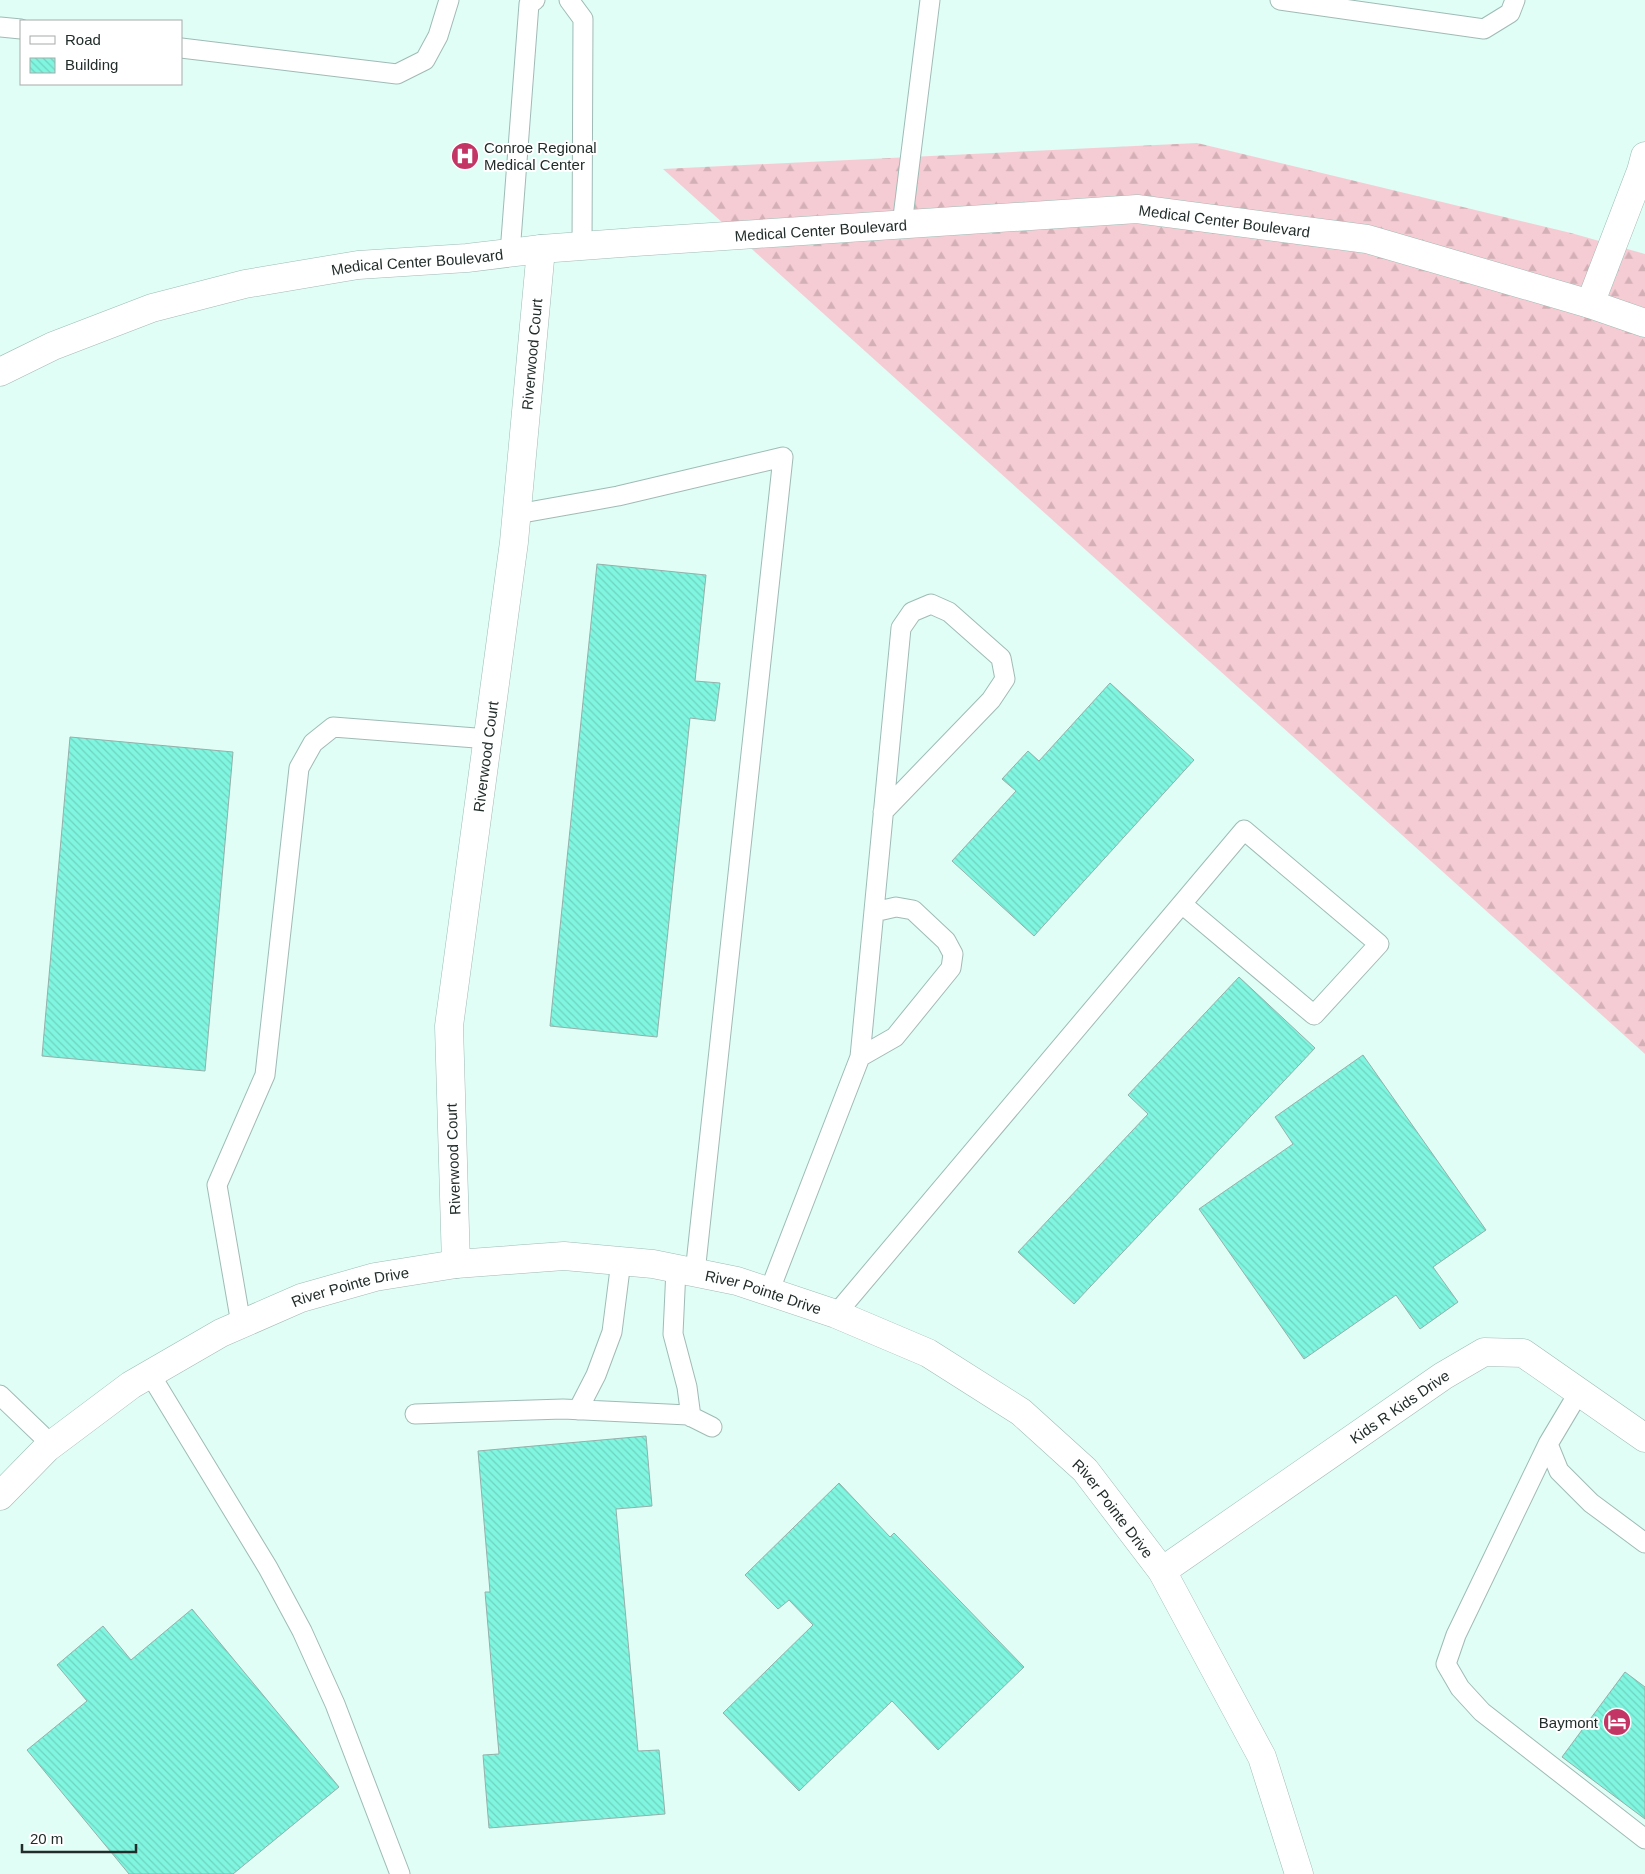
<svg xmlns="http://www.w3.org/2000/svg" width="1645" height="1874" font-family="Helvetica,sans-serif">
  <style>
    .forest { fill: url(#forest-firs) }
    .building { fill: url(#building-back-hatch); stroke: #95b0aa }
    .lines { fill: none; stroke-linecap: round; stroke-linejoin: round }
    .lane-casing { stroke: #9fbbb5; stroke-width: 21 }
    .street-casing { stroke: #9fbbb5; stroke-width: 29 }
    .lane { stroke: #fff; stroke-width: 19 }
    .street { stroke: #fff; stroke-width: 28 }
    .labels { text-anchor: middle; dominant-baseline: central; stroke-width: 4; stroke-linejoin: round; paint-order: stroke }
    .poi-label { font-size: 15px; fill: #222d2b; stroke: #fff; text-anchor: start }
    .street-label { font-size: 15px; fill: #222d2b; stroke: #fff }
  </style>
  <defs>
    <pattern id="forest-firs" width="22" height="20" patternUnits="userSpaceOnUse" patternTransform="scale(1.25)"><rect width="22" height="20" fill="#f6ccd4"/><path d="M5 1l3.5 6h-7zM16 11l3.5 6h-7z" fill="#d3b0b6"/></pattern>
    <pattern id="building-back-hatch" width="6" height="6" patternUnits="userSpaceOnUse" patternTransform="scale(1.25)"><rect width="6" height="6" fill="#80f6e0"/><path d="M-1 5l2 2M0 0l6 6M5-1l2 2" fill="none" stroke="#6ed3c0"/></pattern>
  </defs>
  <rect width="100%" height="100%" fill="#e0fdf6"/>
  <path class="forest" d="M1197,143L1571,233L1645,254V1054L663,169Z"/>
  <path class="building" d="M597,564L706,575L695,681L720,683L715,721L690,718L657,1037L550,1026Z
    M1110,683L1194,760L1034,936L952,861L1016,791L1002,779L1028,751L1039,761Z
    M70,737L233,752L205,1071L42,1056Z
    M1239,977L1315,1048L1074,1304L1018,1252L1148,1114L1128,1095Z
    M1363,1055L1486,1230L1433,1267L1458,1302L1420,1329L1396,1295L1304,1359L1199,1209L1293,1144L1275,1117Z
    M646,1436L652,1506L616,1509L638,1751L659,1750L665,1814L489,1828L483,1755L499,1754L485,1592H490L478,1451Z
    M839,1483L890,1537L894,1533L1024,1667L938,1750L892,1701L799,1791L723,1713L813,1625L789,1600L778,1609L745,1575Z
    M192,1609L339,1787L233,1874H129L27,1750L87,1701L57,1665L103,1626L131,1660Z
    M1625,1672L1645,1687V1819L1562,1757Z"/>
  <g class="lines">
    <defs>
      <path id="lane" d="M569,0L583,19L582,246
        M1280,0L1484,29L1510,13L1515,0
        M0,27L21,29
        M181,48L397,74L425,60L438,36L449,0
        M902,225L930,0
        M510,253L529,4L535,0
        M517,514L618,496L783,457L695,1273
        M860,1057L895,1037L951,968L953,954L946,941L913,910L896,907L874,912
        M676,1269L673,1334L687,1387L691,1417
        M769,1292L860,1057L901,628L912,612L931,604L949,612L1001,658L1005,679L991,700L883,812
        M836,1314L1244,830L1379,944L1314,1015L1182,904
        M241,1324L217,1185L265,1075L299,768L313,743L333,727L489,739
        M150,1374L268,1568L302,1631L335,1704L400,1874
        M1579,1392L1548,1444L1559,1471L1591,1503L1645,1543
        M0,1395L52,1445
        M578,1410L596,1375L612,1332L621,1261
        M415,1414L563,1409L688,1415L712,1427
        M1548,1444L1456,1635L1446,1664L1460,1688L1482,1712L1645,1839"/>
      <g id="street">
        <path d="M1590,304L1641,171L1645,156"/>
        <path id="s1" d="M0,372L53,346L152,308L245,284L358,265L467,258L541,249L635,242L1137,209L1367,239L1590,304L1645,323"/>
        <path id="s2" d="M456,1264L449,1026L514,542L541,249"/>
        <path id="s3" d="M0,1496L47,1448L131,1385L221,1333L301,1298L375,1277L456,1264L564,1256L653,1264L737,1281L836,1314L928,1353L1021,1412L1085,1470L1162,1571L1262,1757L1299,1874"/>
        <path id="s4" d="M1162,1571L1443,1376L1484,1352L1523,1353L1645,1438"/>
      </g>
    </defs>
    <use href="#lane" class="lane-casing"/>
    <use href="#street" class="street-casing"/>
    <use href="#lane" class="lane"/>
    <use href="#street" class="street"/>
  </g>
  <defs>
    <symbol id="hospital-disc" viewBox="-11 -11 22 22"><circle r="9.5" fill="#c33565" stroke="#fff"/><path d="M-5-5h3v3.5h4V-5h3V5h-3V1.5h-4V5h-3Z" fill="#fff"/></symbol>
    <symbol id="hotel-disc" viewBox="-11 -11 22 22"><circle r="9.5" fill="#c33565" stroke="#fff"/><path d="M-6-4.5h1.5V1H6V5H4.5V3h-9V5H-6ZM-4 0a1.8 1.8 0 1 1 3.6 0ZM.5 0V-2.5h3Q6-2.5 6 0Z" fill="#fff"/></symbol>
  </defs>
  <g fill-rule="evenodd">
    <use href="#hospital-disc" x="449" y="140" width="32" height="32"/>
    <use href="#hotel-disc" x="1601" y="1706" width="32" height="32"/>
  </g>
  <g class="labels">
    <g class="poi-label">
      <text x="484" y="147">Conroe Regional<tspan x="484" dy="17">Medical Center</tspan></text>
      <text x="1598" y="1722" text-anchor="end">Baymont</text>
    </g>
    <g class="street-label">
      <text stroke="none"><textPath href="#s1" startOffset="1245">Medical Center Boulevard</textPath></text>
      <text stroke="none"><textPath href="#s1" startOffset="840">Medical Center Boulevard</textPath></text>
      <text stroke="none"><textPath href="#s1" startOffset="435">Medical Center Boulevard</textPath></text>
      <text stroke="none"><textPath href="#s2" startOffset="915">Riverwood Court</textPath></text>
      <text stroke="none"><textPath href="#s2" startOffset="510">Riverwood Court</textPath></text>
      <text transform="translate(453 1159) rotate(-92)">Riverwood Court</text>
      <text stroke="none"><textPath href="#s3" startOffset="414">River Pointe Drive</textPath></text>
      <text stroke="none"><textPath href="#s3" startOffset="834">River Pointe Drive</textPath></text>
      <text stroke="none"><textPath href="#s4" startOffset="289">Kids R Kids Drive</textPath></text>
      <text stroke="none"><textPath href="#s3" startOffset="1254">River Pointe Drive</textPath></text>
    </g>
  </g>
  <rect x="20" y="20" width="162" height="65" fill="#ffffff" stroke="#a7abaa"/>
  <rect x="30" y="36" width="25" height="8" fill="#ffffff" stroke="#a7abaa"/>
  <text x="65" y="45" font-size="15" fill="#222d2b">Road</text>
  <rect x="30" y="58" width="25" height="15" fill="url(#building-back-hatch)" stroke="#a7abaa"/>
  <text x="65" y="70" font-size="15" fill="#222d2b">Building</text>
  <path d="M22 1844v8h114v-8" fill="none" stroke="#222d2b" stroke-width="2.5"/>
  <text x="30" y="1844" font-size="15" fill="#222d2b" stroke="#ffffff" stroke-width="4" paint-order="stroke">20 m</text>
</svg>
